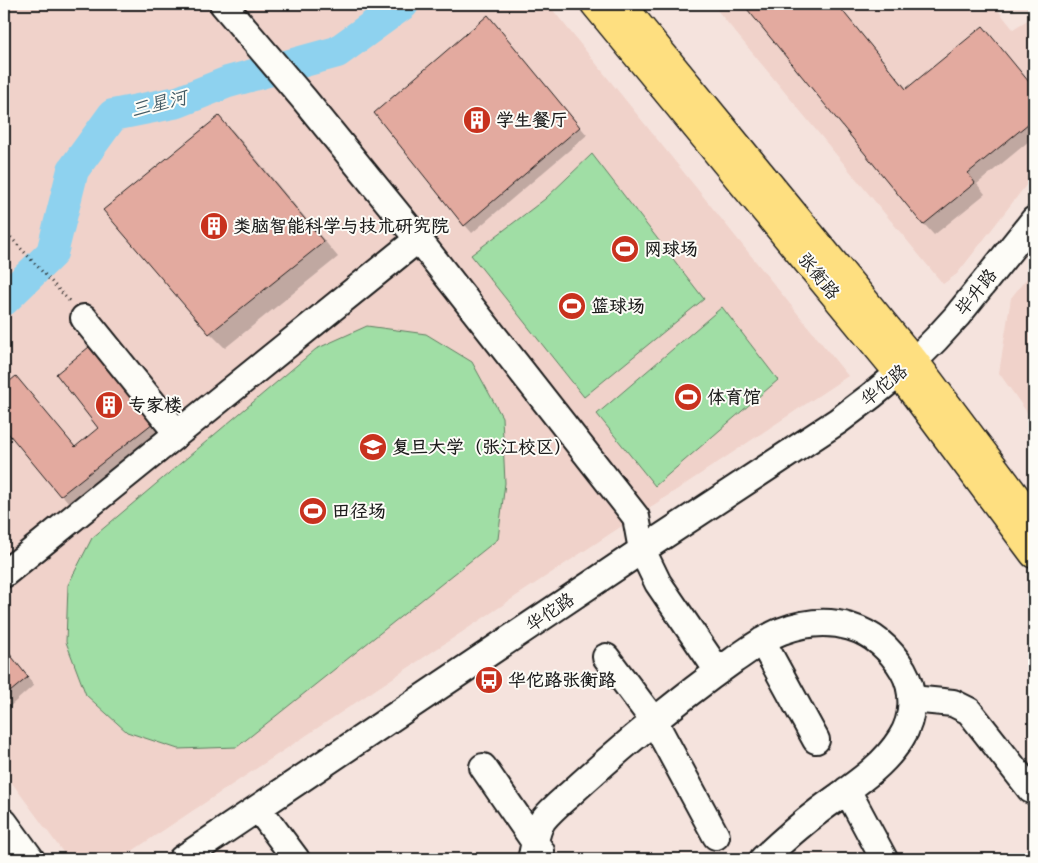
<svg xmlns="http://www.w3.org/2000/svg" width="1038" height="863" font-family="Caveat,'LXGW WenKai TC',sans-serif">
  <style>
    .built { fill: #f0d2ca }
    .green { fill: #a0dea5; stroke: #5e7d60 }
    .shadow { fill: #0003 }
    .lines { fill: none; stroke-linecap: round; stroke-linejoin: round }
    .river { stroke: #8ed2ef; stroke-width: 32 }
    .building { fill: #e3aa9f; stroke: #1c1c1c }
    .minor-casing { stroke: #1c1c1c; stroke-width: 30 }
    .major-casing { stroke: #1c1c1c; stroke-width: 31 }
    .path { stroke: #1c1c1c; stroke-width: 3; stroke-dasharray: 1 4; stroke-linecap: butt }
    .minor { stroke: #fdfcf7; stroke-width: 26 }
    .major { stroke: #fedf80; stroke-width: 28 }
    .labels { text-anchor: middle; dominant-baseline: central; stroke-width: 4; stroke-linejoin: round; paint-order: stroke }
    .poi-label { font-size: 18px; font-weight: bold; fill: #1c1c1c; stroke: #fdfcf7; text-anchor: start }
    .street-label { font-size: 18px; fill: #1c1c1c; stroke: #fdfcf7 }
    .water-label { font-size: 19px; font-style: italic; fill: #445c66; stroke: #fdfcf7 }
  </style>
  <rect width="100%" height="100%" fill="#f5e3dd"/>
  <filter id="ink" filterUnits="userSpaceOnUse"><feTurbulence type="fractalNoise" baseFrequency=".02" numOctaves="2"/><feDisplacementMap in="SourceGraphic" scale="10" xChannelSelector="R" yChannelSelector="G"/><feConvolveMatrix kernelMatrix="1 2 1 2 8 2 1 2 1" color-interpolation-filters="sRGB"/></filter>
  <g filter="url(#ink)">
    <path class="built" d="M4,4H548L848,376L120,859H68L4,772Z
      M712,4H993L1013,29L1034,16V175L957,274L943,284Z
      M1034,269V422L999,373L1011,298Z"/>
    <path class="green" d="M592,154L704,299L584,397L471,255L545,199Z
      M722,307L778,380L655,486L597,414Z
      M367,326L426,334L472,362L502,417L505,483L498,539L237,747L178,749L127,732L86,695L66,642L68,585L92,538L316,349Z"/>
    <path class="shadow" d="M745,4H837L907,89L983,27L1034,88V137L977,184L985,194L934,235L924,224Z
      M495,25L587,135L472,233L465,225Z
      M219,117L234,132L338,257L225,348L210,333Z
      M89,349L160,431L69,503L4,426V388L16,378L76,448L100,428Z
      M4,646L34,685L8,708L4,704Z"/>
    <g class="lines">
      <path class="river" d="M4,300L52,253L73,170L113,115L178,102L228,82L337,52L403,4"/>
    </g>
    <path class="building" d="M743,4H837L906,89L983,26L1034,88V119L968,173L975,183L923,225Z
      M488,15L580,127L464,226L374,113Z
      M219,116L324,242L209,334L103,210Z
      M89,347L153,423L60,496L4,428V386L16,376L75,447L98,428L56,374Z
      M4,647L28,677L4,697Z"/>
    <g class="lines">
      <defs>
        <path id="minor" d="M223,4L304,99L418,239L636,517L642,550L658,583L718,671
          M84,318L177,433
          M4,574L418,239
          M762,641L816,740
          M606,657L654,721L716,836
          M912,699L953,703L969,711L1031,790
          M483,767L541,851
          M847,790L884,859
          M258,808L296,859
          M4,822L31,859
          M182,859L642,550L838,421L871,396L914,361L936,339L957,316L1034,220
          M531,859C535,846 535,831 543,820C551,810 561,802 570,794C592,774 613,755 636,736C667,710 700,684 734,660C749,650 765,637 782,631C830,613 876,625 903,670C915,691 914,718 901,738C881,770 849,788 820,810C800,825 781,842 763,859"/>
        <path id="major" d="M595,4L899,373L1034,554
          M621,4L914,361L1034,521"/>
      </defs>
      <use href="#minor" class="minor-casing"/>
      <use href="#major" class="major-casing"/>
      <path class="path" d="M4,230L71,303"/>
      <use href="#minor" class="minor"/>
      <use href="#major" class="major"/>
    </g>
  </g>
  <defs>
    <symbol id="building-disc" viewBox="-11 -11 22 22"><circle r="9.5" fill="#c8321e" stroke="#fdfcf7"/><path d="M-4-6H4V6H1V3H-1V6H-4ZM-2.5-4.3h1.7v1.8h-1.7ZM.8-4.3h1.7v1.8H.8ZM-2.5-1h1.7V.8h-1.7ZM.8-1h1.7V.8H.8Z" fill="#fff"/></symbol>
    <symbol id="stadium-disc" viewBox="-11 -11 22 22"><circle r="9.5" fill="#c8321e" stroke="#fdfcf7"/><path d="M0-5a6.5 5 0 1 0 0 10a6.5 5 0 1 0 0-10ZM-3.5-1.8h7v3.6h-7Z" fill="#fff"/></symbol>
    <symbol id="school-disc" viewBox="-11 -11 22 22"><circle r="9.5" fill="#c8321e" stroke="#fdfcf7"/><path d="M0-5L7-2L0 1L-7-2ZM-4 1L0 2.5L4 1V4Q0 6-4 4Z" fill="#fff"/></symbol>
    <symbol id="bus-disc" viewBox="-11 -11 22 22"><circle r="9.5" fill="#c8321e" stroke="#fdfcf7"/><path d="M-5-6H5V4H4V6H2V4H-2V6H-4V4H-5ZM-3.5-4V0h7V-4ZM-3.5 1.2v1.5H-2V1.2ZM2 1.2v1.5H3.5V1.2Z" fill="#fff"/></symbol>
  </defs>
  <g fill-rule="evenodd">
    <use href="#building-disc" x="461" y="104" width="32" height="32"/>
    <use href="#building-disc" x="198" y="210" width="32" height="32"/>
    <use href="#stadium-disc" x="609" y="233" width="32" height="32"/>
    <use href="#stadium-disc" x="556" y="290" width="32" height="32"/>
    <use href="#stadium-disc" x="672" y="381" width="32" height="32"/>
    <use href="#building-disc" x="93" y="389" width="32" height="32"/>
    <use href="#school-disc" x="357" y="431" width="32" height="32"/>
    <use href="#stadium-disc" x="297" y="495" width="32" height="32"/>
    <use href="#bus-disc" x="473" y="664" width="32" height="32"/>
  </g>
  <g class="labels">
    <g class="poi-label">
      <text x="496" y="120">学生餐厅</text>
      <text x="233" y="226">类脑智能科学与技术研究院</text>
      <text x="644" y="249">网球场</text>
      <text x="591" y="306">篮球场</text>
      <text x="707" y="397">体育馆</text>
      <text x="128" y="405">专家楼</text>
      <text x="392" y="447">复旦大学（张江校区）</text>
      <text x="332" y="511">田径场</text>
      <text x="508" y="680">华佗路张衡路</text>
    </g>
    <g class="street-label">
      <text transform="translate(819 276) rotate(51)">张衡路</text>
      <text transform="translate(976 292) rotate(-51)">毕升路</text>
      <text transform="translate(884 385) rotate(-39)">华佗路</text>
      <text transform="translate(550 612) rotate(-34)">华佗路</text>
    </g>
    <g class="water-label">
      <text transform="translate(159 104) rotate(-14)">三星河</text>
    </g>
  </g>
  <rect width="1038" height="863" fill="none" stroke="#fdfcf7" stroke-width="20"/>
  <rect x="10" y="10" width="1018" height="843" fill="none" stroke="#1c1c1c" stroke-width="2" filter="url(#ink)"/>
</svg>
